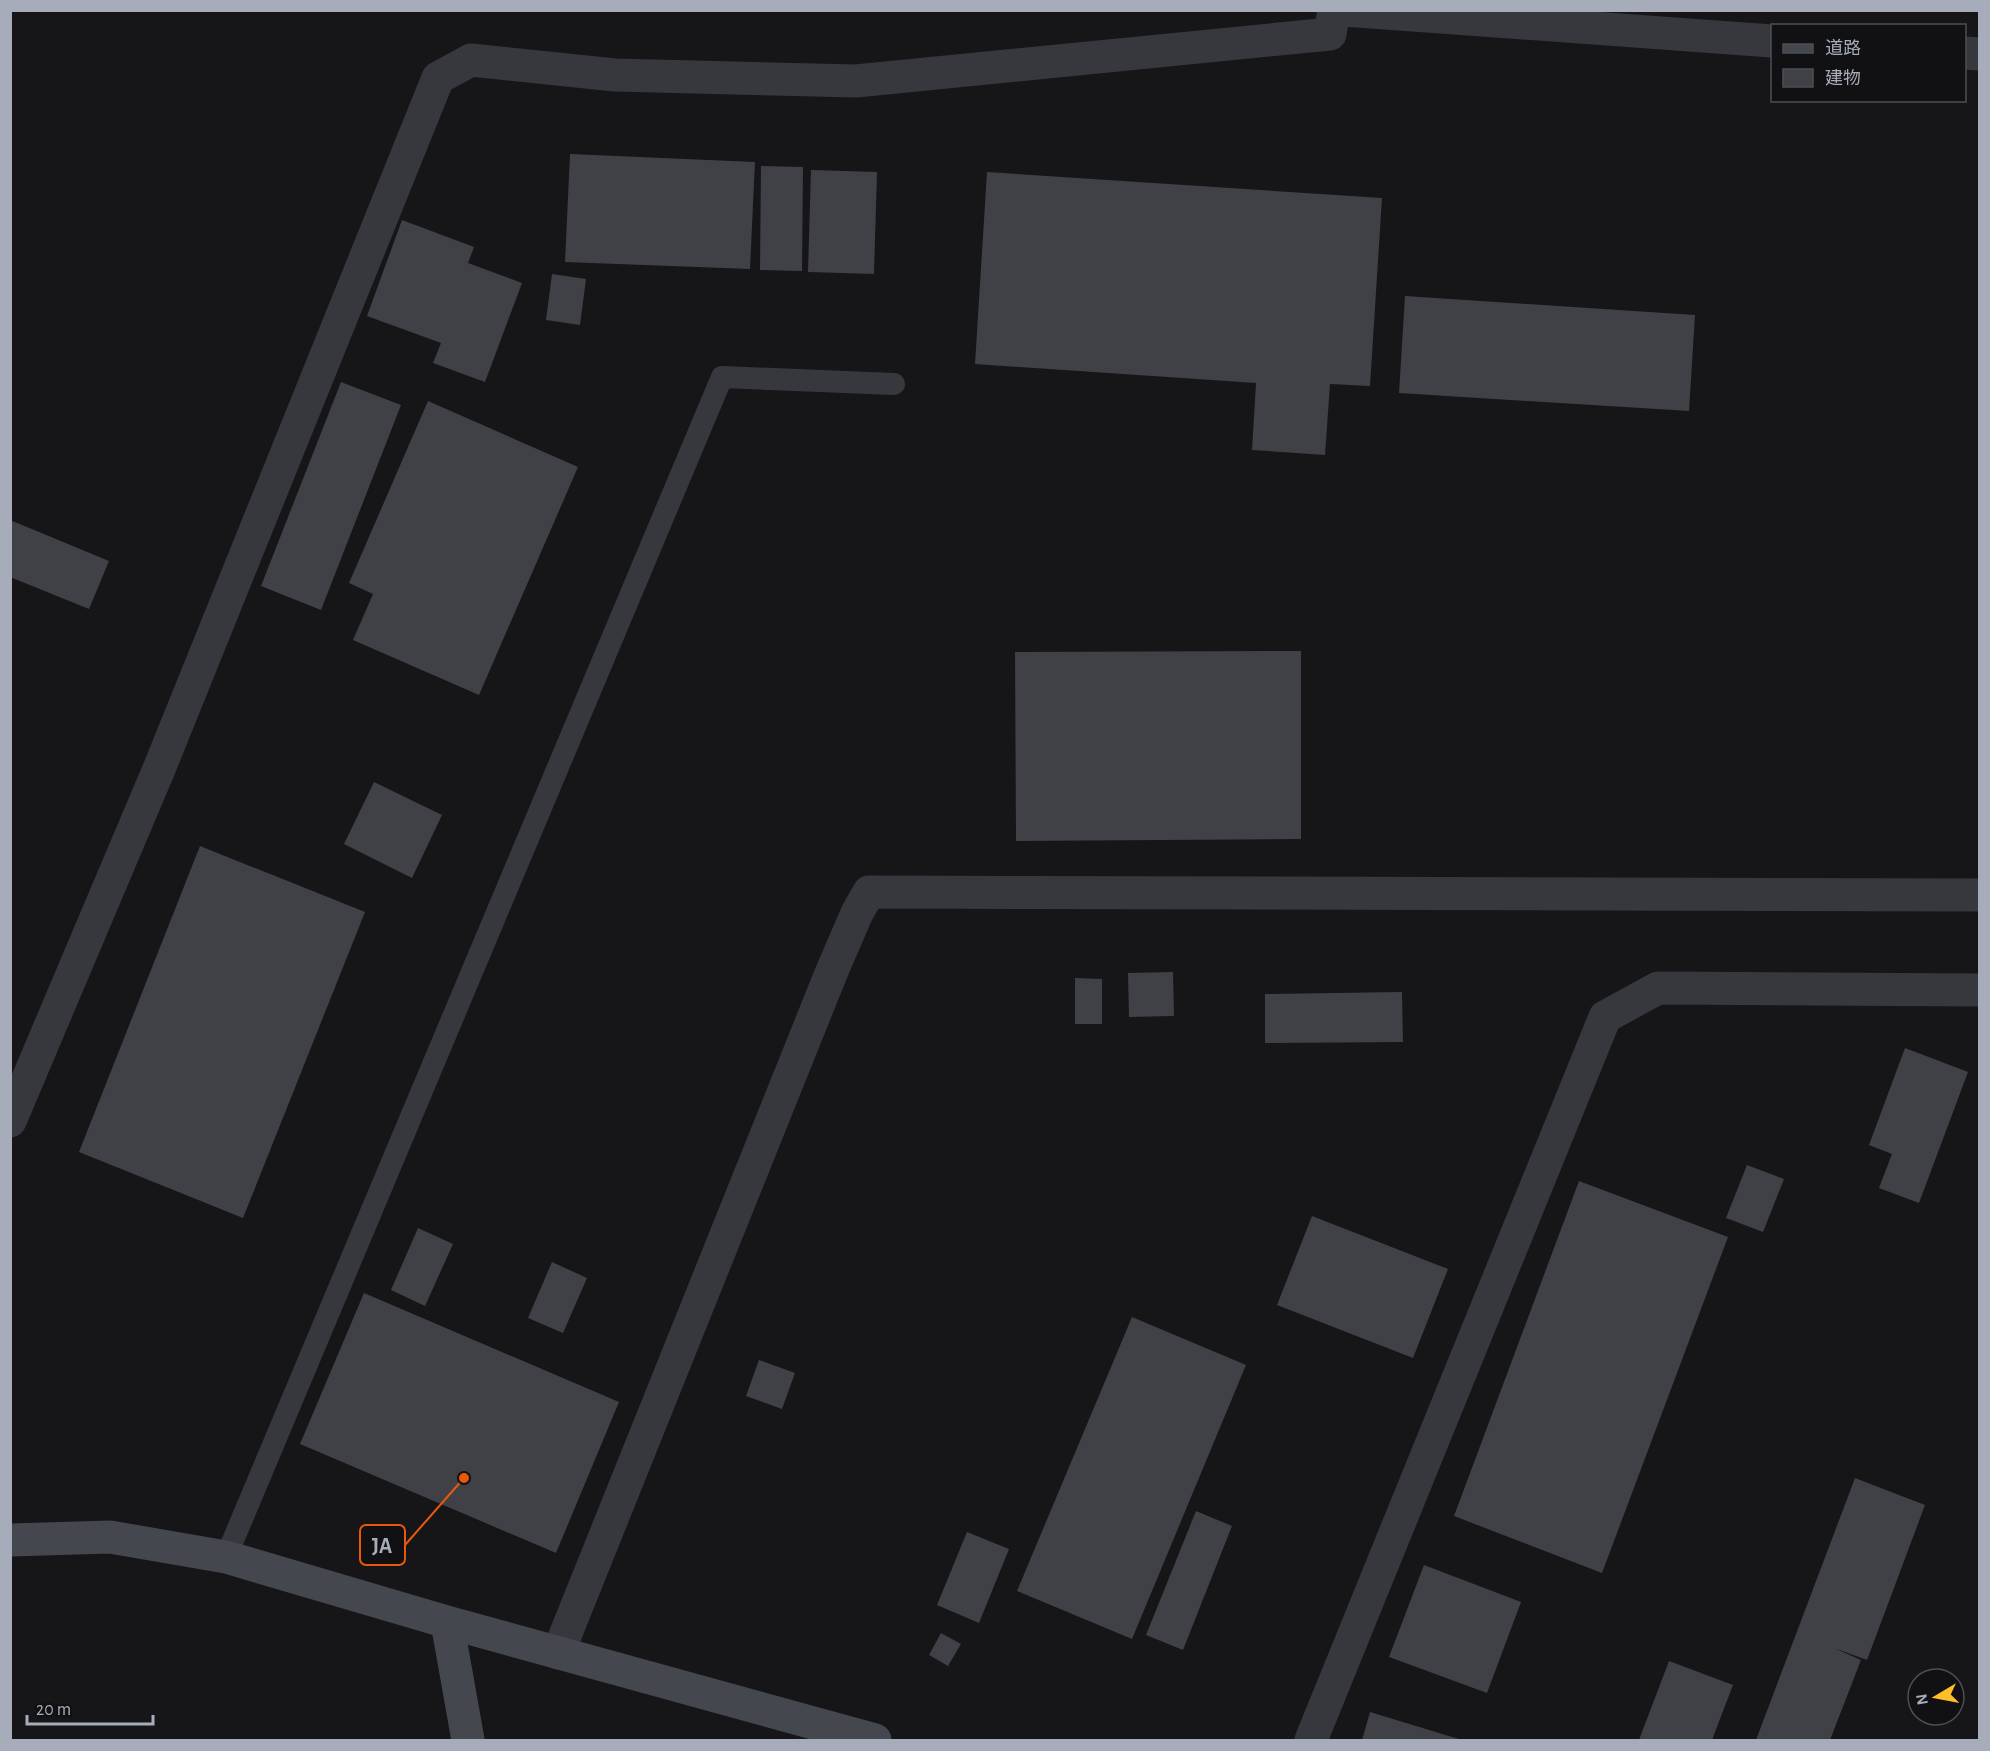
<svg xmlns="http://www.w3.org/2000/svg" width="1990" height="1751" font-family="'Alegreya Sans','Noto Sans JP',sans-serif">
  <style>
    .building { fill: #404146 }
    .lines { fill: none; stroke-linecap: round; stroke-linejoin: round }
    .lane { stroke: #37383e; stroke-width: 22 }
    .street { stroke: #37383e; stroke-width: 33 }
    .secondary { stroke: #44474e; stroke-width: 33 }
    .leader { fill: none; stroke: #e8590c; stroke-width: 2 }
    .callout-dot { fill: #e8590c; stroke: #111114; stroke-width: 2 }
    .callout { fill: #111114; stroke: #e8590c; stroke-width: 2 }
    .callout-label { font-size: 22px; text-anchor: middle; font-weight: bold; fill: #a7acba }
  </style>
  <rect width="100%" height="100%" fill="#161619"/>
  <path class="building" d="M570,154L755,162L750,269L565,262Z
    M761,166L803,167L802,271L760,270Z
    M811,170L877,172L874,274L808,272Z
    M987,172L1382,198L1370,386L1330,384L1325,455L1252,450L1256,383L975,364Z
    M402,220L474,247L468,263L522,283L485,382L433,363L441,343L367,316Z
    M552,274L586,279L580,325L546,320Z
    M1405,296L1695,315L1689,411L1399,393Z
    M341,382L401,405L321,610L261,586Z
    M428,401L578,467L479,695L353,640L373,594L349,583Z
    M10,520L109,561L89,609L10,577Z
    M1301,651V839L1016,841L1015,652Z
    M374,782L442,815L412,878L344,844Z
    M200,846L365,912L243,1218L79,1152Z
    M1173,972L1174,1016L1129,1017L1128,973Z
    M1075,978L1102,979V1024H1075Z
    M1402,992L1403,1042L1265,1043V994Z
    M1905,1048L1968,1072L1919,1203L1879,1188L1892,1154L1869,1145Z
    M1747,1165L1784,1179L1763,1232L1726,1218Z
    M1579,1181L1728,1237L1602,1573L1454,1516Z
    M1312,1216L1448,1269L1413,1358L1277,1305Z
    M418,1228L453,1244L425,1306L391,1290Z
    M552,1262L587,1278L563,1333L528,1318Z
    M364,1293L619,1402L556,1553L300,1444Z
    M1132,1317L1246,1365L1132,1639L1017,1591Z
    M759,1360L795,1373L782,1409L746,1396Z
    M1855,1478L1925,1505L1867,1660L1834,1648L1861,1660L1830,1740H1756Z
    M1196,1511L1232,1526L1183,1650L1146,1635Z
    M967,1532L1009,1549L979,1623L937,1605Z
    M1424,1565L1521,1602L1487,1693L1389,1657Z
    M941,1633L961,1644L948,1666L929,1655Z
    M1669,1661L1733,1685L1712,1740H1639Z
    M1370,1712L1462,1740H1362Z"/>
  <g class="lines">
    <path class="lane" d="M226,1557L722,377L894,384"/>
    <path class="street" d="M1344,10L1772,41
      M1964,53L1980,54
      M10,1121L159,769L438,78L471,60L615,75L856,81L1330,34L1334,10
      M558,1653L832,971L857,913L869,892L1980,895
      M1311,1740L1605,1017L1658,988L1980,990"/>
    <path class="secondary" d="M10,1540L110,1537L226,1557L447,1622L875,1740
      M447,1622L468,1740"/>
  </g>
  <path class="leader" d="M464 1478L405 1545"/>
  <circle class="callout-dot" cx="464" cy="1478" r="6"/>
  <rect class="callout" x="360" y="1525" width="45" height="40" rx="6"/>
  <g class="callout-label">
    <text x="382" y="1553">JA</text>
  </g>
  <rect width="1990" height="1751" fill="none" stroke="#a7acba" stroke-width="24"/>
  <rect x="1771" y="24" width="195" height="78" fill="#111114" stroke="#4d4f56" stroke-width="1.5"/>
  <rect x="1783" y="44" width="30" height="9" fill="#44474e" stroke="#4d4f56" stroke-width="1.5"/>
  <text x="1825" y="54" font-size="18" fill="#a7acba">道路</text>
  <rect x="1783" y="69" width="30" height="18" fill="#404146" stroke="#4d4f56" stroke-width="1.5"/>
  <text x="1825" y="84" font-size="18" fill="#a7acba">建物</text>
  <g transform="translate(1936 1697) rotate(260)"><circle r="28" fill="#111114" stroke="#4d4f56" stroke-width="1.5"/>
  <path d="M0-4.5L10 22L0 15L-10 22Z" fill="#ffbd28"/>
  <text y="-9" font-size="16" font-weight="bold" text-anchor="middle" fill="#a7acba">N</text>
  </g>
  <path d="M27 1715v9h126v-9" fill="none" stroke="#a7acba" stroke-width="3"/>
  <text x="36" y="1715" font-size="18" fill="#a7acba" stroke="#111114" stroke-width="4.5" paint-order="stroke">20 m</text>
</svg>
